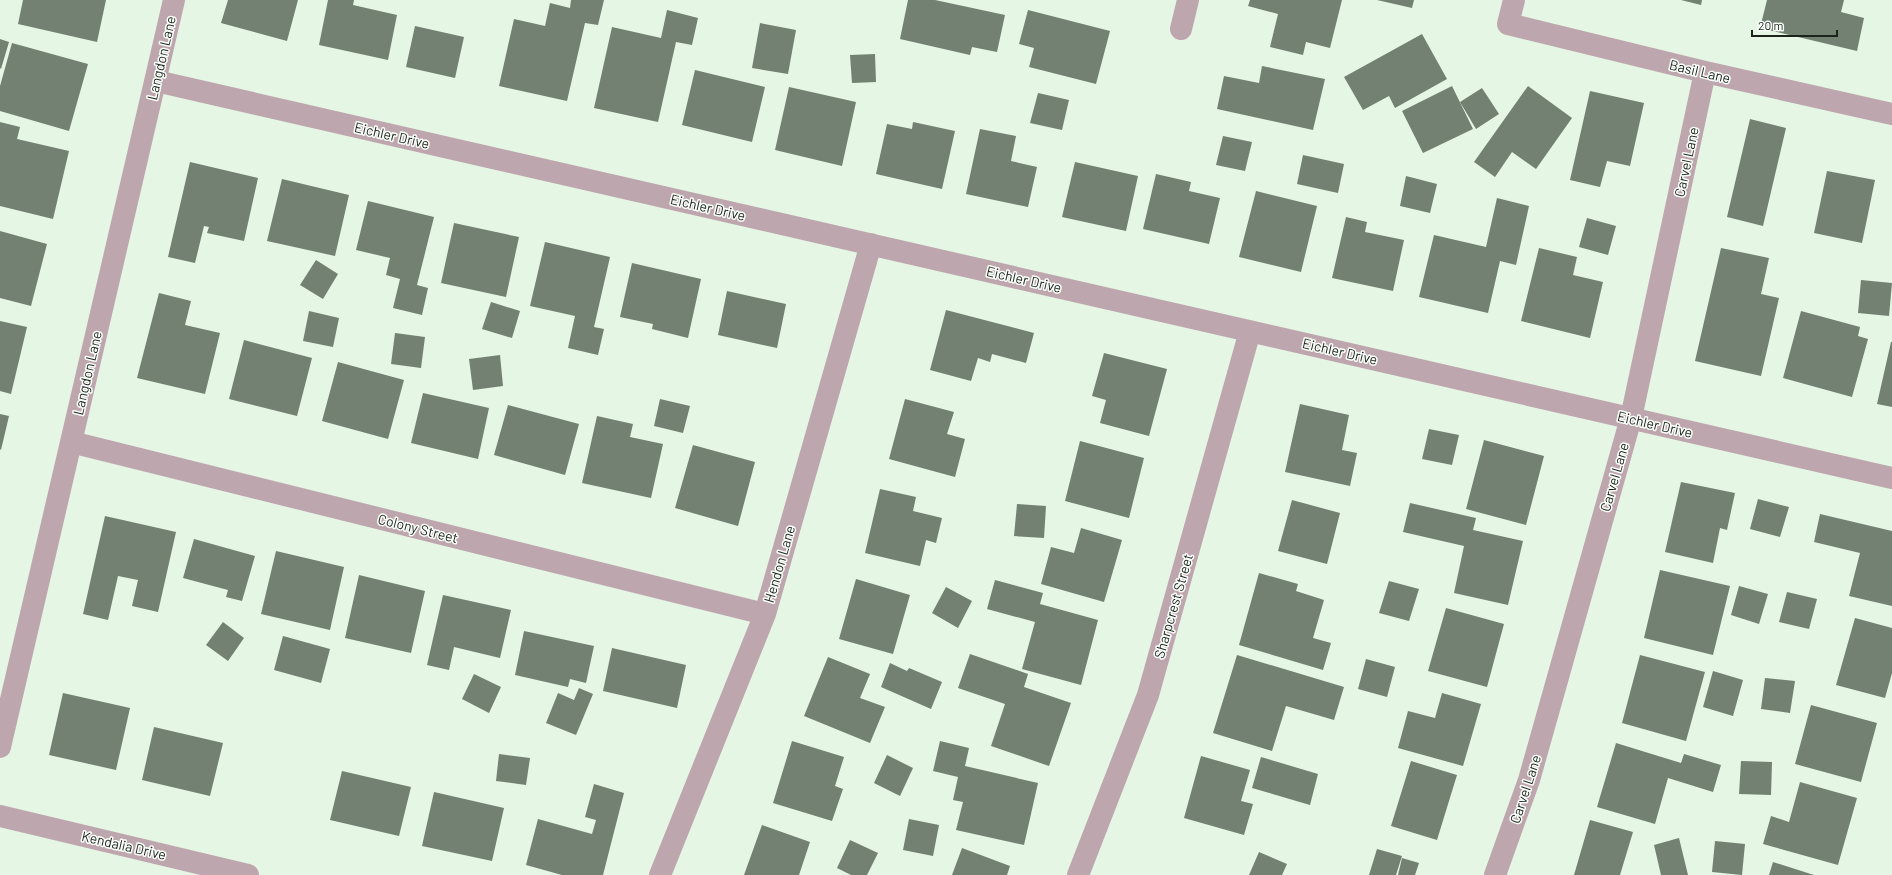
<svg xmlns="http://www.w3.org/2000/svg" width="1892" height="875" font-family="Barlow,sans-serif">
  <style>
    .building { fill: #728171 }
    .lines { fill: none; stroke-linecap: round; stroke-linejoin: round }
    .street { stroke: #bea6af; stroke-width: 22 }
    .labels { text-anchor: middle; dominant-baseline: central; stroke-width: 3; stroke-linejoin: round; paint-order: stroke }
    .street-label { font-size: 14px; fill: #1c231c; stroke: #fbfffb }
  </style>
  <rect width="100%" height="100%" fill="#e5f6e4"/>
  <path class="building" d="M23,0H106L97,42L18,24Z
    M228,0H298L287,41L221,23Z
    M328,0H354L353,5L397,15L388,60L319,45Z
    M571,0H604L598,25L585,23L567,101L499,86L514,19L545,26L550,3L570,8Z
    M908,0H935L1005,15L997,52L972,47L970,55L900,39Z
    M1250,0H1342L1330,48L1306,42L1303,55L1270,47L1278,14L1248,6Z
    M1377,0H1414L1412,8Z
    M1681,0H1702L1701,5Z
    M1767,0H1844L1841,12L1864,18L1857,51L1760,28Z
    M667,10L698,18L692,45L676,42L658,122L594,108L612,27L661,38Z
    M1028,10L1110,31L1096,84L1029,67L1034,48L1019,44Z
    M760,23L796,30L788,74L752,68Z
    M415,26L464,37L455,78L406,67Z
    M1422,34L1447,79L1395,108L1389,96L1363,110L1344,77Z
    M0,39L9,42L1,69L0,68Z
    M12,43L88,64L69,131L0,111V86Z
    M875,54L876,82L852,83L850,55Z
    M1262,66L1325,79L1313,130L1217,109L1224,76L1259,83Z
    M695,70L765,87L752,142L682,125Z
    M1452,86L1473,129L1423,153L1402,111Z
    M1528,86L1572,118L1536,169L1512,152L1495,177L1474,162Z
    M789,87L856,102L842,166L775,150Z
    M1482,88L1499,114L1476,129L1460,102Z
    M1590,91L1644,103L1630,166L1607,161L1600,187L1570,180Z
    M1038,93L1069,100L1062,130L1030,123Z
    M1750,119L1786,128L1763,226L1727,217Z
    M0,122L20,127L17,139L69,151L53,219L0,206Z
    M913,122L955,131L942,189L876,174L887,124L912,129Z
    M980,129L1016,136L1011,161L1037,167L1028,207L966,194Z
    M1223,136L1252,142L1245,171L1216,165Z
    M1303,155L1344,164L1338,193L1297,184Z
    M190,162L258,178L244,241L207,233L209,227L204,226L195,263L168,257Z
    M1075,162L1138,176L1126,231L1062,217Z
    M1827,171L1875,180L1862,243L1814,233Z
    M1156,174L1191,182L1189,191L1220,198L1209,244L1143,229Z
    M1406,176L1437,184L1430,213L1400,206Z
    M282,179L349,195L335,256L267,241Z
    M1256,191L1317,206L1301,272L1239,257Z
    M1497,198L1529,206L1516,265L1500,261L1488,313L1419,297L1434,235L1486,247Z
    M368,201L434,217L417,285L428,288L422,315L393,308L400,279L386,275L390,258L356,250Z
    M1346,217L1367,222L1365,232L1404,240L1393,291L1332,278Z
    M1587,218L1616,226L1608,255L1579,247Z
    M454,223L519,237L506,297L441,283Z
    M0,231L47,244L31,306L0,298Z
    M545,242L610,257L594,327L604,329L598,355L568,348L575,316L530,306Z
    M1539,248L1577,257L1573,275L1603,282L1590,338L1521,321Z
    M1721,248L1769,258L1761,294L1779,298L1761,376L1695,361Z
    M316,260L338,274L323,299L300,285Z
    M632,263L701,279L688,338L652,329L653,324L620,317Z
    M1861,280L1892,283L1889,316L1858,313Z
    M727,291L786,304L777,348L718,335Z
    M159,293L191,301L185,325L220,333L205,394L137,378Z
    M491,302L520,311L512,338L482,329Z
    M946,310L1034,333L1026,363L992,354L990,362L978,358L971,381L930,370Z
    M309,311L339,318L333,347L303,341Z
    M1801,311L1860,327L1858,336L1868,339L1852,397L1783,378Z
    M0,321L27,327L11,394L0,391Z
    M395,333L425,337L421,368L391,364Z
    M244,340L312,358L297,416L229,399Z
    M1891,342H1892V407L1877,404Z
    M1104,353L1167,369L1149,436L1100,423L1106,400L1092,396Z
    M500,355L503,386L473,390L469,359Z
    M338,362L404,380L388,439L322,421Z
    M423,393L489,408L478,459L411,443Z
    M660,399L690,406L683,433L654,426Z
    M905,399L954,412L947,434L965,439L955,477L889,459Z
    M1300,404L1349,415L1342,450L1357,453L1350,486L1285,472Z
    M508,405L579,424L565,475L494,455Z
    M0,414L9,416L1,450L0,449Z
    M597,416L633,424L630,437L663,444L651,498L582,483Z
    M1429,429L1459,435L1452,465L1422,459Z
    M1484,440L1544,456L1526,525L1466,509Z
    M1080,441L1144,458L1129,518L1065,501Z
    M693,445L755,462L738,526L675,508Z
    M1681,482L1735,493L1727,530L1720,528L1713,563L1665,552Z
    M880,489L916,497L913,511L942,518L936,543L926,540L920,566L865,553Z
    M1758,499L1789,507L1780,537L1750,529Z
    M1292,500L1340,513L1327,564L1278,551Z
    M1410,503L1476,518L1473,530L1523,541L1508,605L1454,593L1464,546L1403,532Z
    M1017,504L1046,506L1044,538L1014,536Z
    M1820,514L1892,531V606L1849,596L1860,553L1814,542Z
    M105,516L176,532L158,612L132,606L138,580L118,576L108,620L83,614Z
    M1081,528L1122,540L1104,602L1041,584L1051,547L1074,553Z
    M194,539L255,556L242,601L226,597L228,590L183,578Z
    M276,551L344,567L330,630L261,614Z
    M1660,570L1730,586L1713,655L1644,638Z
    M1259,573L1298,584L1296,591L1324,600L1313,638L1331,643L1323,670L1239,645Z
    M359,575L425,591L411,653L345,638Z
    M856,579L910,595L893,654L839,639Z
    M995,580L1043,593L1040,604L1098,620L1081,685L1022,669L1035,622L987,609Z
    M1389,581L1419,589L1409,621L1379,613Z
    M1739,586L1768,594L1759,624L1731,615Z
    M946,587L972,601L958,628L932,613Z
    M1787,592L1817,599L1809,629L1779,622Z
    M443,595L511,610L500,658L454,647L449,670L427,665Z
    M1446,608L1504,624L1487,687L1428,671Z
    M1855,618L1892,628V673L1885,698L1836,685Z
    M223,622L244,638L228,661L206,645Z
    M524,631L594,646L586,683L570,679L568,687L515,675Z
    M283,636L330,649L321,683L274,670Z
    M612,648L686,665L677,708L603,691Z
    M970,654L1028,674L1024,687L1071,703L1049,766L991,746L1005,704L958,688Z
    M1237,655L1344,687L1334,720L1286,706L1272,751L1213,733Z
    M1640,655L1705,672L1686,741L1622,723Z
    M828,657L870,674L860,698L885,707L870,743L804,716Z
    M1366,659L1395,667L1387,697L1358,689Z
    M890,663L907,671L909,668L942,682L931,709L881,687Z
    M1713,671L1743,680L1733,716L1703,707Z
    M474,674L501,687L489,713L462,699Z
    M1765,678L1795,681L1790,713L1761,709Z
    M579,688L593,694L576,735L546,723L558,693L574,700Z
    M63,693L130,708L116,770L49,755Z
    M1442,693L1481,704L1463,766L1398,748L1408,711L1435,718Z
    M1811,705L1877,723L1861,782L1795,764Z
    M154,727L223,743L210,796L142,780Z
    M792,741L844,757L835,786L843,789L832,821L773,803Z
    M940,741L969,748L965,766L1038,783L1024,845L956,830L963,802L953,800L958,777L933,771Z
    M1616,743L1681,763L1684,754L1721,765L1713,792L1668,778L1655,824L1597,807Z
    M499,754L530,758L526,785L496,781Z
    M887,755L913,768L900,796L874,783Z
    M1201,756L1250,770L1241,801L1253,804L1244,835L1184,818Z
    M1261,757L1318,774L1310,805L1252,788Z
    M1411,761L1457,775L1437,840L1391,826Z
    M1741,761L1772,762L1771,795L1739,794Z
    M342,771L411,787L399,836L330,820Z
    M1800,782L1857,798L1838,865L1763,844L1771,816L1789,822Z
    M594,784L624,793L603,875H562L526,865L538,819L592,834L596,820L585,817Z
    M434,792L504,808L492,861L422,846Z
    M909,819L939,825L933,856L903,850Z
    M1590,820L1633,832L1620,875H1574Z
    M762,825L810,842L799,875H744Z
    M1679,838L1688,875H1661L1654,845Z
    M850,840L878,853L867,875H851L837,868Z
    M1715,841L1745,844L1742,875L1712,872Z
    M962,848L1010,866L1007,875H952Z
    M1377,849L1402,856L1396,875H1369Z
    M1259,852L1287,864L1282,875H1249Z
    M1402,858L1419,863L1415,875H1398Z
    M1773,862L1814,875H1769Z"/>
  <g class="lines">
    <path class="street" d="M1514,0L1508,24L1705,72L1892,114
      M1181,29L1188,0
      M156,81L1892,478
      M71,442L765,614
      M0,747L174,0
      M0,816L248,875
      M660,875L765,614L871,244
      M1078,875L1148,695L1250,331
      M1495,875L1529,780L1631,418L1705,72"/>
  </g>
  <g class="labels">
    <g class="street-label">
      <text transform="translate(161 58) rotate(-77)">Langdon Lane</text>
      <text transform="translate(1700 71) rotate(13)">Basil Lane</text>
      <text transform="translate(392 135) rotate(13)">Eichler Drive</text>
      <text transform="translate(1686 162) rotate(-78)">Carvel Lane</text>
      <text transform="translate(708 207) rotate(13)">Eichler Drive</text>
      <text transform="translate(1024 279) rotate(13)">Eichler Drive</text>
      <text transform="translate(1340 351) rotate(13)">Eichler Drive</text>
      <text transform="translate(87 373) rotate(-77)">Langdon Lane</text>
      <text transform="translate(1655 424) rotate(13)">Eichler Drive</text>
      <text transform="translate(1614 477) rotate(-74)">Carvel Lane</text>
      <text transform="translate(418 528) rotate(14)">Colony Street</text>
      <text transform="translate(779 564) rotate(-74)">Hendon Lane</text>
      <text transform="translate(1173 606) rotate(-74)">Sharpcrest Street</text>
      <text transform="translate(1525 789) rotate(-72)">Carvel Lane</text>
      <text transform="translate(124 845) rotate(13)">Kendalia Drive</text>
    </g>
  </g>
  <path d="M1752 30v6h85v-6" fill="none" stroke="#1c231c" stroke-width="2"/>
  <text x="1758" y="30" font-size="12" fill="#1c231c" stroke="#fbfffb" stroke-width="3" paint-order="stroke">20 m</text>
</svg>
